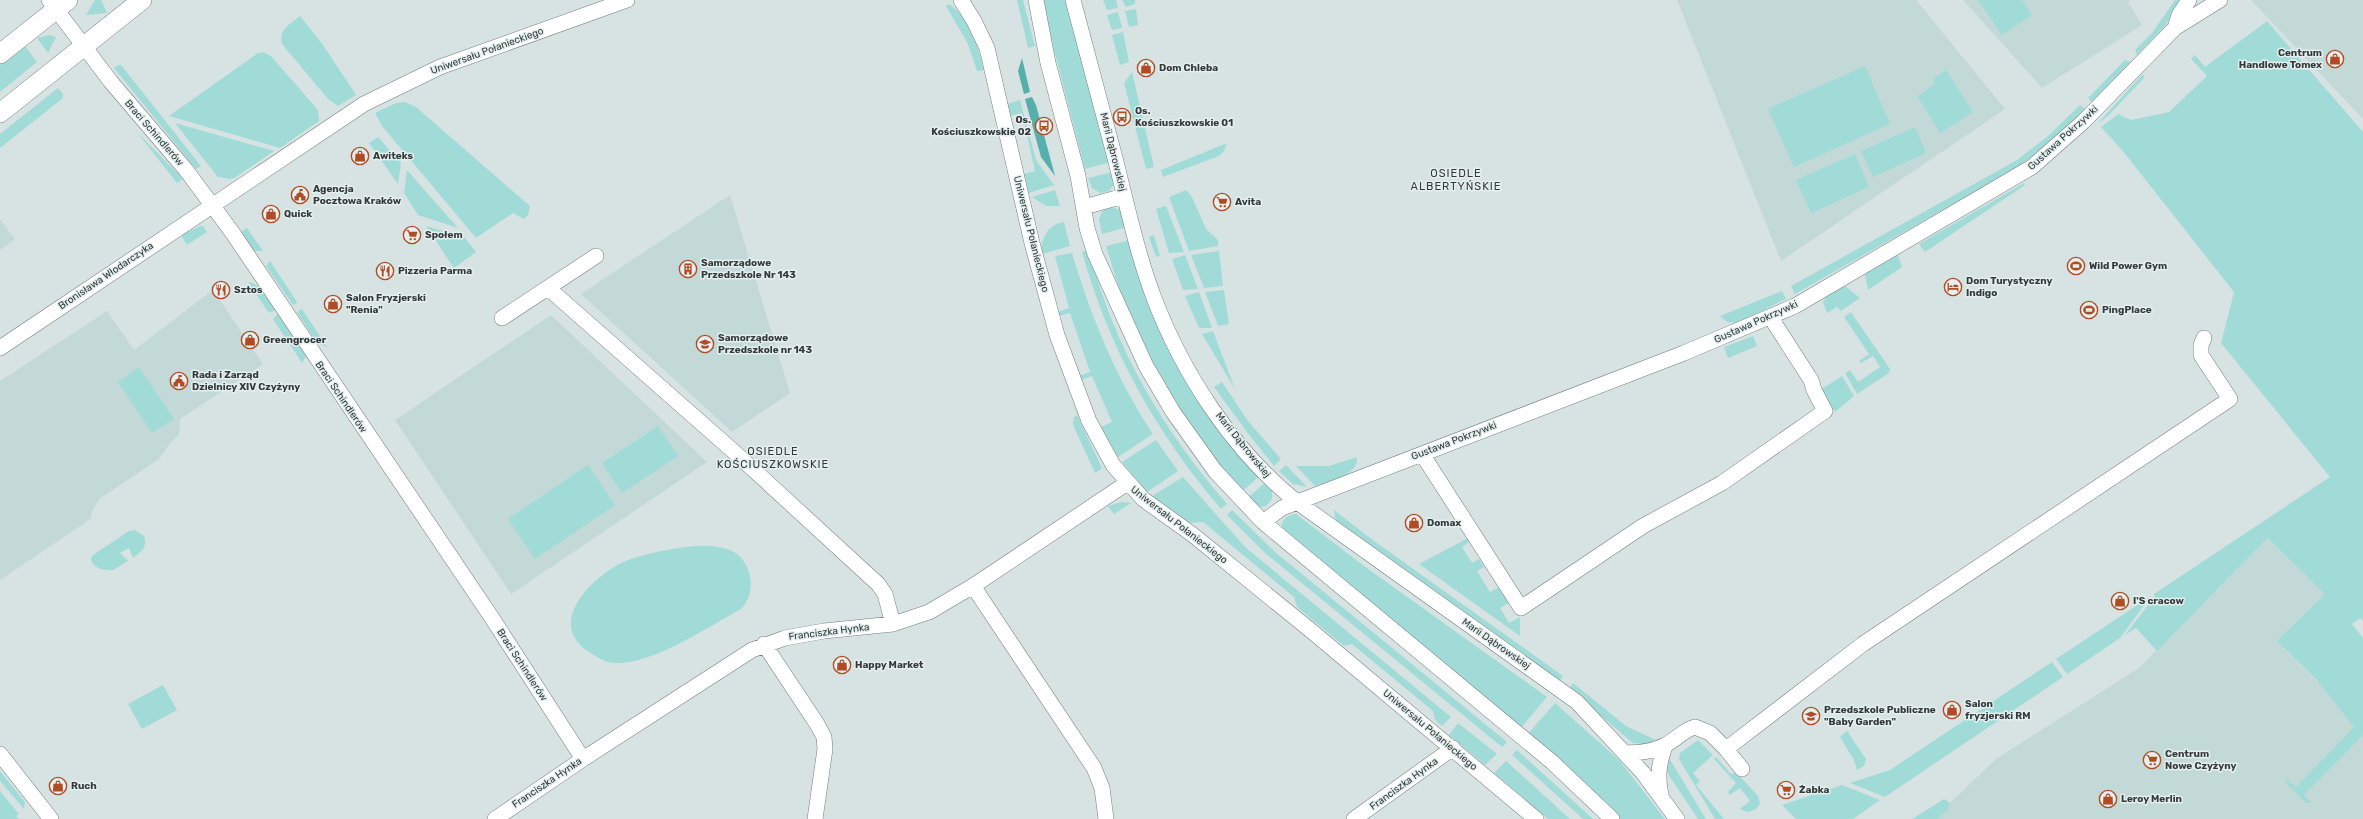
<svg xmlns="http://www.w3.org/2000/svg" width="2363" height="819" font-family="Rubik,sans-serif">
  <style>
    .built { fill: #c3d9d7 }
    .green { fill: #a0dbd8 }
    .forest { fill: #56afac }
    .lines { fill: none; stroke-linecap: round; stroke-linejoin: round }
    .minor-casing { stroke: #737e7d; stroke-width: 16 }
    .major-casing { stroke: #737e7d; stroke-width: 20 }
    .minor { stroke: #fff; stroke-width: 15 }
    .major { stroke: #fff; stroke-width: 19 }
    .labels { text-anchor: middle; dominant-baseline: central; stroke-width: 3; stroke-linejoin: round; paint-order: stroke }
    .street-label { font-size: 10px; fill: #353939; stroke: #e4f0f0 }
    .poi-label { font-size: 10px; font-weight: bold; fill: #353939; stroke: #e4f0f0; text-anchor: start }
    .neighbourhood-label { font-size: 11px; letter-spacing: 1px; fill: #353939; stroke: #e4f0f0 }
  </style>
  <rect width="100%" height="100%" fill="#d7e3e2"/>
  <path class="built" d="M1677,0H1916L2005,109L1781,261Z
    M1963,0H2131L2128,2L2142,25L2042,88Z
    M2251,0H2363V119Z
    M730,195L790,393L732,432L581,294Z
    M0,219L15,239L0,250Z
    M213,290L263,364L180,419L179,434L167,447L159,459L99,499L91,513L92,518L0,580V381L107,311L134,350Z
    M551,315L707,462L511,594L395,420Z
    M2266,538L2326,594L2277,641L2363,727V819H1933L1996,759L2139,668Z"/>
  <path class="green" d="M95,0H101L107,13L86,15Z
    M1017,0H1023L1035,46L1028,48Z
    M1041,0H1068L1111,162L1085,169Z
    M1103,0H1116L1118,8L1107,10Z
    M1122,0H1135V4L1126,7Z
    M1978,0H2022L2032,15L2002,35Z
    M2175,0H2183L2164,27L2137,55L2135,50L2152,33Z
    M949,4C970,18 978,47 984,70L977,71L968,44L946,6Z
    M1136,9L1138,25L1129,27L1125,11Z
    M1118,12L1122,28L1112,30L1107,15Z
    M300,16L323,45L356,95L338,106L328,99L282,44C278,30 290,24 300,16Z
    M2267,21L2363,132V621L2360,618L2352,624L2363,638V735L2304,795L2312,803H2306L2287,784L2286,778L2296,787L2354,727L2316,679L2277,641L2325,594L2267,538L2157,651L2136,628L2125,635L2155,596L2154,594L2330,477L2221,343L2234,292L2122,150L2101,127L2118,114L2131,120L2169,112L2207,76L2191,59L2195,55L2205,67Z
    M1123,32L1129,62L1120,65L1112,35Z
    M49,35L56,37L48,53L37,38Z
    M25,46L37,62L0,92V65Z
    M263,52L271,56L318,110L319,121L280,148L169,116L258,53Z
    M2125,60L2131,62L2092,102L2088,98Z
    M118,65H121L201,166L196,169L114,68Z
    M1865,66L1890,124L1794,167L1768,109Z
    M1946,70L1973,112L1940,133L1917,96L1935,84L1933,79Z
    M1132,72L1154,167L1146,169L1124,83Z
    M2143,74L2144,78L2108,116L2097,124Z
    M58,88L63,94V98L0,148V134Z
    M1020,100L1036,160L1054,185L1029,193L1024,174L1035,171L1022,113L1010,116L1007,104Z
    M405,102L416,107L530,206L528,215L524,219L513,213L476,238L382,126L375,113L396,103Z
    M2080,105L2085,109C2062,131 2039,152 2013,170L1795,294L1791,286L2017,160L2048,136Z
    M175,123L274,151L236,177L231,179L218,177Z
    M1915,127L1926,153L1873,177L1861,151Z
    M137,132L183,179L177,183Z
    M378,137L401,163L398,184L369,143Z
    M1227,143L1224,151L1219,156L1163,177L1161,170Z
    M1855,154L1869,187L1811,213L1796,180Z
    M407,170L458,228L418,215L404,193Z
    M1113,172L1114,184L1109,191L1100,193L1092,188L1088,178Z
    M2024,183L2025,185L1925,252L1919,244Z
    M1055,190L1060,206H1046L1032,197Z
    M1186,190L1192,197L1206,229L1218,240V246L1189,251L1169,197Z
    M1166,206L1184,252L1169,253L1156,209Z
    M1111,207L1120,210L1127,227L1102,234L1099,219L1102,211Z
    M1064,222L1070,246L1042,254C1040,239 1048,224 1064,222Z
    M200,226H203L207,232L187,245L181,235Z
    M426,226L464,237L476,252L454,268Z
    M247,228L263,251H254L241,232Z
    M1154,235L1160,256L1156,257L1149,237Z
    M1130,240L1150,299L1260,476L1240,493L1217,465L1158,377L1121,295L1106,246Z
    M1089,250C1113,346 1163,430 1227,504L1221,509C1156,433 1109,349 1082,252Z
    M1219,251L1223,286L1204,288L1191,255Z
    M1072,253C1092,319 1115,376 1153,434L1118,457L1101,427L1112,422L1092,376L1081,380L1079,376L1090,372L1070,313L1059,316L1058,312L1069,308L1055,256Z
    M1185,255L1198,289L1183,290L1172,259Z
    M1898,255L1902,267L1868,290L1865,274Z
    M270,261L297,302L296,304L293,305L266,266Z
    M248,282C262,284 268,299 276,310L269,313Z
    M1845,286L1860,298L1841,311L1837,307L1827,313L1823,302L1827,295Z
    M1224,290L1229,324L1218,326L1205,292Z
    M1782,291L1786,299L1737,323L1727,322L1720,316Z
    M1199,292L1212,328H1199L1185,296Z
    M302,309L327,347L317,343L297,312Z
    M1851,312L1890,369L1889,373L1857,394L1845,373L1850,370L1858,382L1880,367L1873,356L1861,363L1859,361L1869,354L1844,317Z
    M278,314L306,356L302,363L273,319Z
    M1213,331L1235,389L1202,334Z
    M1753,336L1757,346L1728,358L1724,347Z
    M139,367L174,419L152,433L118,382Z
    M1842,376L1854,396L1835,412L1820,390Z
    M1222,382L1248,421L1281,459L1274,466L1250,436L1214,387Z
    M1077,415L1102,468L1095,473L1073,425L1074,417Z
    M658,426L678,456L622,493L602,463Z
    M1156,440L1178,471L1147,492L1122,462Z
    M1357,457C1359,476 1328,481 1315,486L1296,466H1329Z
    M588,465L615,505L535,559L508,519Z
    M1286,465L1307,487L1293,484L1279,471Z
    M1183,477L1245,547L1451,717L1442,726L1435,720L1433,711L1352,644L1344,646L1297,607L1294,597L1203,522L1189,523L1152,496Z
    M1266,482L1272,490V499L1266,506L1257,507L1246,499Z
    M1121,502L1131,503L1114,514L1108,506Z
    M1232,510L1275,552L1507,742L1502,747L1265,553L1227,515Z
    M1334,510L1370,538L1563,676L1559,682L1338,524L1335,517Z
    M1296,514L1364,566L1547,697L1520,729L1282,531C1280,521 1286,515 1296,514Z
    M135,530L144,536C148,547 142,551 133,558L129,548L120,553L128,561L113,570C105,571 91,568 91,558L93,555L129,531Z
    M1470,537L1472,540L1462,547L1472,563L1479,559L1484,567L1477,571L1490,592L1501,586L1510,602L1500,608L1509,623L1520,617V636L1419,564Z
    M712,546C718,547 725,548 730,550C753,560 757,593 741,609C708,627 656,662 619,663C606,664 597,657 586,650C544,619 600,569 631,559C653,552 689,544 712,546Z
    M2151,596L2120,638L2067,674L2056,659Z
    M2052,662L2063,677L1885,797L1850,783L1890,770Z
    M1573,683L1626,726L1656,740L1647,744L1633,743L1569,689Z
    M163,685L177,710L142,729L128,704Z
    M1555,703L1619,760L1665,819H1620L1527,735Z
    M1458,723L1497,754L1485,765L1449,735Z
    M1847,731L1866,759L1864,766L1857,770L1854,760L1840,737Z
    M1698,740L1713,755L1693,773L1700,781L1696,785L1724,819H1715L1679,759L1680,753Z
    M1517,750L1593,819H1583L1512,755Z
    M1716,757L1731,774L1736,772L1758,796L1760,804L1755,810L1747,812L1740,809L1750,801L1740,788L1730,795L1728,792L1736,783L1714,759Z
    M1669,758L1706,819H1698L1668,774L1666,764Z
    M1506,761L1570,819H1548L1494,773Z
    M0,771L25,802L24,809L0,781Z
    M1842,785L1880,800L1853,819H1796L1782,805Z
    M0,791L19,814L16,816L19,819H0Z
    M1944,799L1949,802V808L1938,819H1912Z"/>
  <path class="forest" d="M1022,58L1030,92L1024,94L1018,71Z
    M1032,97L1036,105L1055,176L1041,157L1025,99Z"/>
  <g class="lines">
    <defs>
      <path id="minor" d="M49,0L111,82L186,170L232,232L492,618L583,759
        M961,0L974,21L987,48L1032,243L1057,335L1089,421L1113,465L1143,499L1193,535L1309,629L1536,819
        M1036,0L1048,63L1078,176L1087,228L1095,254L1146,366L1173,412L1215,471L1263,522L1552,762L1612,819
        M1073,0C1087,53 1101,105 1115,158C1127,205 1137,253 1154,298C1183,374 1233,451 1297,502L1577,702L1643,773L1677,819
        M2175,28L2179,15L2189,0
        M1084,207L1124,196
        M548,288L732,450L878,584L885,594L893,624
        M502,318L596,256
        M0,348L364,104L440,67L627,0
        M1422,454L1521,608L1643,526L1722,483L1825,411L1814,390L1811,380L1771,318
        M1263,522L1282,508L1684,353L1795,306L2032,167L2083,122L2175,28L2220,0
        M973,586L1094,768L1102,788L1106,819
        M764,644L817,724L824,737L825,749L815,819
        M1726,749L1742,769
        M1625,753C1638,753 1653,752 1665,745C1676,740 1683,730 1695,727L1710,733L1726,749L1863,644L2230,399L2201,355V345L2204,338
        M0,754L51,819
        M1661,795C1657,777 1659,763 1665,746
        M495,819L583,759L752,650L785,638L824,631L893,624L929,612L973,586L1127,483
        M1354,819L1453,748"/>
      <path id="major" d="M0,54L68,0
        M0,113L142,0"/>
    </defs>
    <use href="#minor" class="minor-casing"/>
    <use href="#major" class="major-casing"/>
    <use href="#minor" class="minor"/>
    <use href="#major" class="major"/>
  </g>
  <defs>
    <symbol id="shop-ring" viewBox="-11 -11 22 22"><circle r="9.5" fill="#e4f0f0" stroke="#b24b24" stroke-width="1.5"/><path d="M-5-2.5h2.3a2.7 3.5 0 0 1 5.4 0H5L5.5 6h-11ZM-1.5-2.5h3a1.5 2.3 0 0 0-3 0Z" fill="#b24b24"/></symbol>
    <symbol id="bus-ring" viewBox="-11 -11 22 22"><circle r="9.5" fill="#e4f0f0" stroke="#b24b24" stroke-width="1.5"/><path d="M-5-6H5V4H4V6H2V4H-2V6H-4V4H-5ZM-3.5-4V0h7V-4ZM-3.5 1.2v1.5H-2V1.2ZM2 1.2v1.5H3.5V1.2Z" fill="#b24b24"/></symbol>
    <symbol id="civic-ring" viewBox="-11 -11 22 22"><circle r="9.5" fill="#e4f0f0" stroke="#b24b24" stroke-width="1.5"/><path d="M-.6-6.5H3V-4.5H.6V-3L4-1V1h2V6H-6V1h2V-1L-.6-3ZM-1.2 2.5V6h2.4V2.5Z" fill="#b24b24"/></symbol>
    <symbol id="supermarket-ring" viewBox="-11 -11 22 22"><circle r="9.5" fill="#e4f0f0" stroke="#b24b24" stroke-width="1.5"/><path d="M-6-5.5h2.5l.6 2H6L4.5 2H-2.5L-4.4-4H-6ZM-1.5 3.2a1.3 1.3 0 1 0 .1 0ZM3 3.2a1.3 1.3 0 1 0 .1 0Z" fill="#b24b24"/></symbol>
    <symbol id="stadium-ring" viewBox="-11 -11 22 22"><circle r="9.5" fill="#e4f0f0" stroke="#b24b24" stroke-width="1.5"/><path d="M0-5a6.5 5 0 1 0 0 10a6.5 5 0 1 0 0-10ZM-3.5-1.8h7v3.6h-7Z" fill="#b24b24"/></symbol>
    <symbol id="building-ring" viewBox="-11 -11 22 22"><circle r="9.5" fill="#e4f0f0" stroke="#b24b24" stroke-width="1.5"/><path d="M-4-6H4V6H1V3H-1V6H-4ZM-2.5-4.3h1.7v1.8h-1.7ZM.8-4.3h1.7v1.8H.8ZM-2.5-1h1.7V.8h-1.7ZM.8-1h1.7V.8H.8Z" fill="#b24b24"/></symbol>
    <symbol id="restaurant-ring" viewBox="-11 -11 22 22"><circle r="9.5" fill="#e4f0f0" stroke="#b24b24" stroke-width="1.5"/><path d="M-5-6h1v4h1v-4h1v4h1v-4h1v5L-1.5 .5V6h-2V.5L-5-1ZM5-6V6H3V1.5H1.5Q1.5-4 5-6Z" fill="#b24b24"/></symbol>
    <symbol id="hotel-ring" viewBox="-11 -11 22 22"><circle r="9.5" fill="#e4f0f0" stroke="#b24b24" stroke-width="1.5"/><path d="M-6-4.5h1.5V1H6V5H4.5V3h-9V5H-6ZM-4 0a1.8 1.8 0 1 1 3.6 0ZM.5 0V-2.5h3Q6-2.5 6 0Z" fill="#b24b24"/></symbol>
    <symbol id="school-ring" viewBox="-11 -11 22 22"><circle r="9.5" fill="#e4f0f0" stroke="#b24b24" stroke-width="1.5"/><path d="M0-5L7-2L0 1L-7-2ZM-4 1L0 2.5L4 1V4Q0 6-4 4Z" fill="#b24b24"/></symbol>
  </defs>
  <g fill-rule="evenodd">
    <use href="#shop-ring" x="2325" y="49" width="20" height="20"/>
    <use href="#shop-ring" x="1136" y="58" width="20" height="20"/>
    <use href="#bus-ring" x="1112" y="107" width="20" height="20"/>
    <use href="#bus-ring" x="1034" y="116" width="20" height="20"/>
    <use href="#shop-ring" x="350" y="146" width="20" height="20"/>
    <use href="#civic-ring" x="290" y="185" width="20" height="20"/>
    <use href="#supermarket-ring" x="1212" y="192" width="20" height="20"/>
    <use href="#shop-ring" x="261" y="204" width="20" height="20"/>
    <use href="#supermarket-ring" x="402" y="225" width="20" height="20"/>
    <use href="#stadium-ring" x="2066" y="256" width="20" height="20"/>
    <use href="#building-ring" x="678" y="259" width="20" height="20"/>
    <use href="#restaurant-ring" x="375" y="261" width="20" height="20"/>
    <use href="#hotel-ring" x="1943" y="277" width="20" height="20"/>
    <use href="#restaurant-ring" x="211" y="280" width="20" height="20"/>
    <use href="#shop-ring" x="323" y="294" width="20" height="20"/>
    <use href="#stadium-ring" x="2079" y="300" width="20" height="20"/>
    <use href="#shop-ring" x="240" y="330" width="20" height="20"/>
    <use href="#school-ring" x="695" y="334" width="20" height="20"/>
    <use href="#civic-ring" x="169" y="371" width="20" height="20"/>
    <use href="#shop-ring" x="1404" y="513" width="20" height="20"/>
    <use href="#shop-ring" x="2110" y="591" width="20" height="20"/>
    <use href="#shop-ring" x="832" y="655" width="20" height="20"/>
    <use href="#shop-ring" x="1942" y="700" width="20" height="20"/>
    <use href="#school-ring" x="1801" y="706" width="20" height="20"/>
    <use href="#supermarket-ring" x="2142" y="750" width="20" height="20"/>
    <use href="#shop-ring" x="48" y="776" width="20" height="20"/>
    <use href="#supermarket-ring" x="1776" y="780" width="20" height="20"/>
    <use href="#shop-ring" x="2098" y="789" width="20" height="20"/>
  </g>
  <g class="labels">
    <g class="street-label">
      <text transform="translate(487 51) rotate(-20)">Uniwersału Połanieckiego</text>
      <text transform="translate(154 133) rotate(49)">Braci Schindlerów</text>
      <text transform="translate(2063 138) rotate(-42)">Gustawa Pokrzywki</text>
      <text transform="translate(1113 152) rotate(76)">Marii Dąbrowskiej</text>
      <text transform="translate(1031 234) rotate(76)">Uniwersału Połanieckiego</text>
      <text transform="translate(106 276) rotate(-34)">Bronisława Włodarczyka</text>
      <text transform="translate(1756 322) rotate(-24)">Gustawa Pokrzywki</text>
      <text transform="translate(341 397) rotate(56)">Braci Schindlerów</text>
      <text transform="translate(1454 441) rotate(-21)">Gustawa Pokrzywki</text>
      <text transform="translate(1243 445) rotate(51)">Marii Dąbrowskiej</text>
      <text transform="translate(1179 525) rotate(38)">Uniwersału Połanieckiego</text>
      <text transform="translate(829 632) rotate(-7)">Franciszka Hynka</text>
      <text transform="translate(1496 644) rotate(35)">Marii Dąbrowskiej</text>
      <text transform="translate(522 665) rotate(57)">Braci Schindlerów</text>
      <text transform="translate(1430 730) rotate(40)">Uniwersału Połanieckiego</text>
      <text transform="translate(547 783) rotate(-34)">Franciszka Hynka</text>
      <text transform="translate(1404 784) rotate(-36)">Franciszka Hynka</text>
    </g>
    <g class="poi-label">
      <text x="2322" y="53" text-anchor="end">Centrum<tspan x="2322" dy="12">Handlowe Tomex</tspan></text>
      <text x="1159" y="68">Dom Chleba</text>
      <text x="1135" y="111">Os.<tspan x="1135" dy="12">Kościuszkowskie 01</tspan></text>
      <text x="1031" y="120" text-anchor="end">Os.<tspan x="1031" dy="12">Kościuszkowskie 02</tspan></text>
      <text x="373" y="156">Awiteks</text>
      <text x="313" y="189">Agencja<tspan x="313" dy="12">Pocztowa Kraków</tspan></text>
      <text x="1235" y="202">Avita</text>
      <text x="284" y="214">Quick</text>
      <text x="425" y="235">Społem</text>
      <text x="701" y="263">Samorządowe<tspan x="701" dy="12">Przedszkole Nr 143</tspan></text>
      <text x="2089" y="266">Wild Power Gym</text>
      <text x="398" y="271">Pizzeria Parma</text>
      <text x="1966" y="281">Dom Turystyczny<tspan x="1966" dy="12">Indigo</tspan></text>
      <text x="234" y="290">Sztos</text>
      <text x="346" y="298">Salon Fryzjerski<tspan x="346" dy="12">"Renia"</tspan></text>
      <text x="2102" y="310">PingPlace</text>
      <text x="718" y="338">Samorządowe<tspan x="718" dy="12">Przedszkole nr 143</tspan></text>
      <text x="263" y="340">Greengrocer</text>
      <text x="192" y="375">Rada i Zarząd<tspan x="192" dy="12">Dzielnicy XIV Czyżyny</tspan></text>
      <text x="1427" y="523">Domax</text>
      <text x="2133" y="601">I'S cracow</text>
      <text x="855" y="665">Happy Market</text>
      <text x="1965" y="704">Salon<tspan x="1965" dy="12">fryzjerski RM</tspan></text>
      <text x="1824" y="710">Przedszkole Publiczne<tspan x="1824" dy="12">"Baby Garden"</tspan></text>
      <text x="2165" y="754">Centrum<tspan x="2165" dy="12">Nowe Czyżyny</tspan></text>
      <text x="71" y="786">Ruch</text>
      <text x="1799" y="790">Żabka</text>
      <text x="2121" y="799">Leroy Merlin</text>
    </g>
    <g class="neighbourhood-label">
      <text x="1456" y="173">OSIEDLE<tspan x="1456" dy="13">ALBERTYŃSKIE</tspan></text>
      <text x="773" y="451">OSIEDLE<tspan x="773" dy="13">KOŚCIUSZKOWSKIE</tspan></text>
    </g>
  </g>
</svg>
